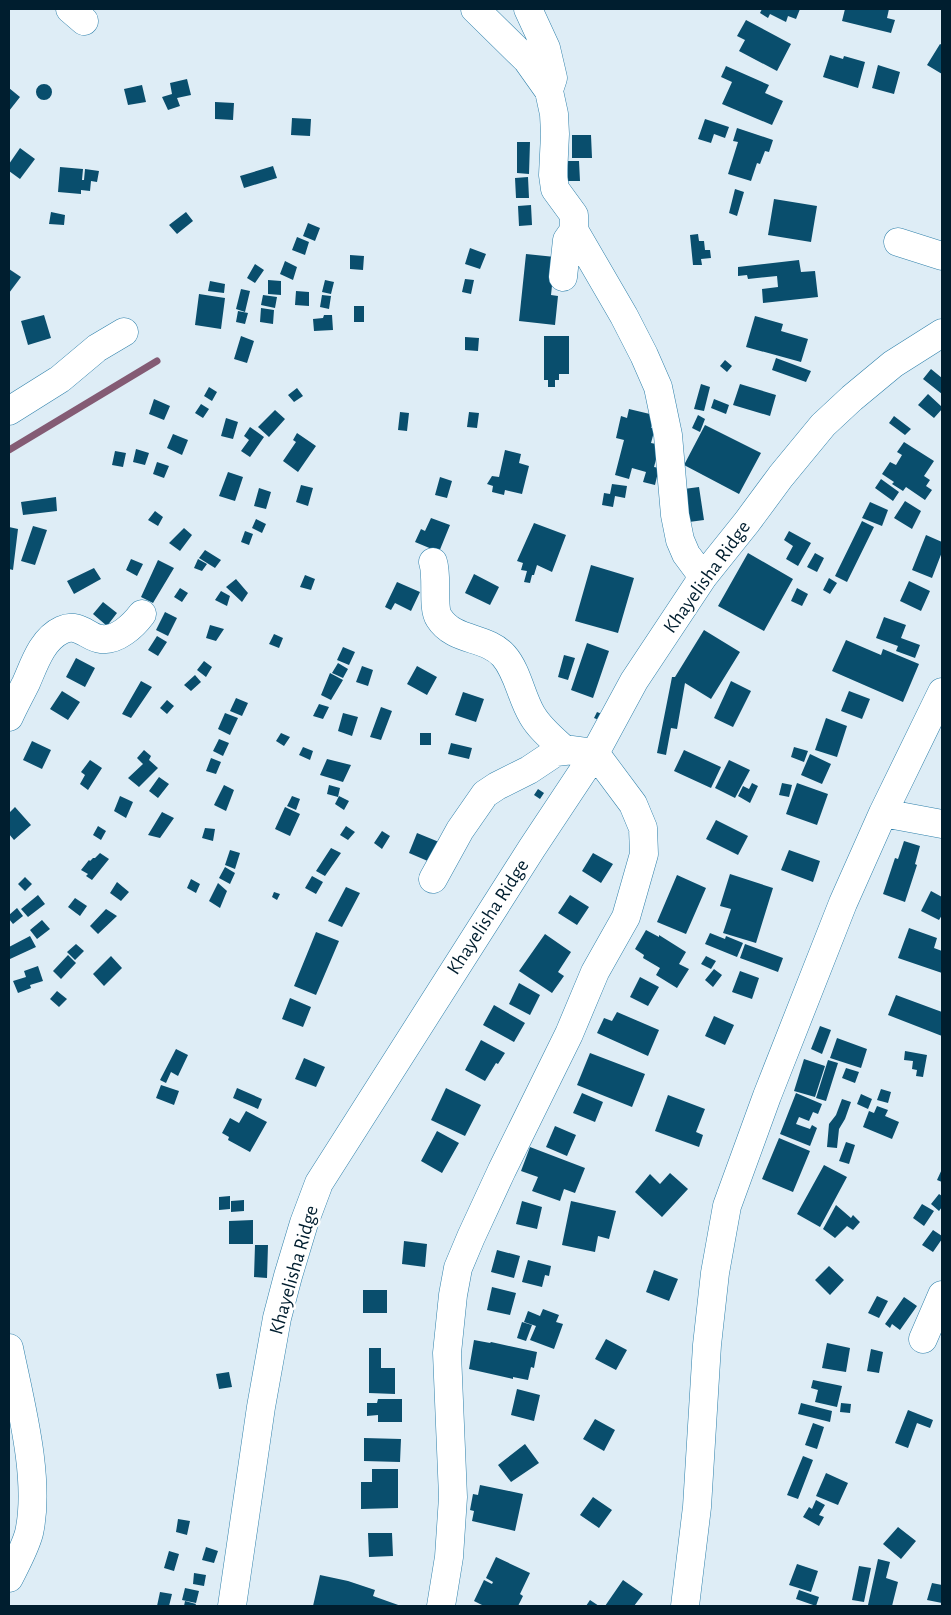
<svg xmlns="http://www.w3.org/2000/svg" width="951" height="1615" font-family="'Alegreya Sans',sans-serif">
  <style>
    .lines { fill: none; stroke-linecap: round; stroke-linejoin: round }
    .stream { stroke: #845b74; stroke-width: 7 }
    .building { fill: #094e6d }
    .minor-casing { stroke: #2f81ab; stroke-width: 29 }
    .minor { stroke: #fff; stroke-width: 28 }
    .labels { text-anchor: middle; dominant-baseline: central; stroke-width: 5; stroke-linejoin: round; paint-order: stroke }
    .street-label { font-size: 20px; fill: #001e2f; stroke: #fff }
  </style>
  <rect width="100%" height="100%" fill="#deedf6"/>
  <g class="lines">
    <path class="stream" d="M9,450L157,361"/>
  </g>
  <path class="building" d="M762,9H800L796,19L788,16L786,22L770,14L768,18L760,13Z
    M845,9H889L887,18L895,20L891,33L842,21Z
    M746,20L791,44L777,71L739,51L745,40L737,36Z
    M940,44L942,45V74L927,65Z
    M830,55L843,59L844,56L865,62L858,88L823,77Z
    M878,65L900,72L894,94L872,88Z
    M726,66L769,85L765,93L783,101L772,125L722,104L732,82L721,77Z
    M187,79L191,95L177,98L180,106L168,110L162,97L172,94L170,83Z
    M36 92a8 8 0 1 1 16 0a8 8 0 1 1-16 0Z
    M142,85L146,102L128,105L124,89Z
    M9,88L20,97L9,111Z
    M215,102L234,103L233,120L215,119Z
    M292,118L311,119L310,136L291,135Z
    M705,119L729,127L725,138L714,134L711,143L698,139Z
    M737,128L773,140L769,152L765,151L760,164L757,163L751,181L728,174L738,142L733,141Z
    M572,135H591L592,158H572Z
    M517,142H530L529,174L517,173Z
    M20,148L35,159L20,179L9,171V164Z
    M568,161H579L580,181H568Z
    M273,166L277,178L244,188L240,176Z
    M60,167L83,169L82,180H84L85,169L99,171L97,182L91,181L90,191L81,190V194L58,192Z
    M528,177L529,198H516L515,178Z
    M735,189L744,192L737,216L729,213Z
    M774,199L817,206L811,242L768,235Z
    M531,205L532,225L519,226L518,206Z
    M51,212L65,215L64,225L49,224Z
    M186,212L193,221L177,234L169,225Z
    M308,223L320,228L315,241L303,236Z
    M698,234L699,241H704L705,250H710L711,258L701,259L702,265H693L690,235Z
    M297,237L309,242L305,255L292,250Z
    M470,248L486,254L480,269L465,264Z
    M526,254L555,257L551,295L558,296L555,325L519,321Z
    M350,255L364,256L363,270L350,269Z
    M799,260L801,272L815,271L818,297L763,303L762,289L778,287L777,276L748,279L747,275L738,276V267Z
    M285,261L297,267L293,280L280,274Z
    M255,264L264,270L255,283L247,278Z
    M9,269L21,277L9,293Z
    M465,279L474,280L471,294L462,292Z
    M268,280L281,281V295L268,294Z
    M325,280L334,282L331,294L322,292Z
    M210,281L225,284L224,293L208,291Z
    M241,289L250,291L245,312L236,309Z
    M296,291L309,292V306L295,305Z
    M199,294L225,298L221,329L195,325Z
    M263,295L277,297L275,308L261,305Z
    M322,295L331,296L329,309L320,307Z
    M354,306H364V322H354Z
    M261,308L274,310L273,324L260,322Z
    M238,311L248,313L245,324L236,322Z
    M44,315L51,338L28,345L21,321Z
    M324,315H332L333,330L314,331L313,319L323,318Z
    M755,316L783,324L781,331L808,339L801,362L746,347Z
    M241,336L254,341L247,363L234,359Z
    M544,336H569V374H559V380H555V387H548V380H544Z
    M465,337L479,338L478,351L465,350Z
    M776,358L811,371L806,382L772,370Z
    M725,360L732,366L727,372L720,366Z
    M931,369L942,378V394L923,379Z
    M701,384L710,387L704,411L694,409Z
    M740,384L776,395L770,416L733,405Z
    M209,387L217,392L212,401L204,396Z
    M297,388L303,396L294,402L288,395Z
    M928,394L942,407V409L934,418L918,405Z
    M154,399L170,406L164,420L149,414Z
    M714,399L729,405L726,414L711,408Z
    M201,404L209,409L203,418L195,413Z
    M629,409L654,415L651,428H655L651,443L656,444L655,452H658L654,467L659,468L655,485L643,482L646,472L632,468L629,479L615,475L624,440L616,438L621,416L627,418Z
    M275,410L285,419L269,437L258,427Z
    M400,412L409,413L407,431L398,430Z
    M469,412L479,413L477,428L467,427Z
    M698,415L705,419L700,432L692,428Z
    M894,416L911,429L905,435L889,423Z
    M226,418L238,422L233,439L221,436Z
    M705,425L761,453L739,494L684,465Z
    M250,427L264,437L250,457L241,451L249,440L244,436Z
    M297,433L316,446L298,472L283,461L296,442L293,440Z
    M173,434L188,440L182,455L167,448Z
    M904,442L934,461L924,476L930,480L926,486L932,490L925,500L906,487L903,491L892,484L894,482L882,474L890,462L896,465L902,455L897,452Z
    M136,449L149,453L145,465L133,462Z
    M505,450L521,454L519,463L529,466L522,494L505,490L504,495L492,492L493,486L487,484L492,476L499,477Z
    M115,451L126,453L123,467L112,465Z
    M157,462L169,466L164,478L153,474Z
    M228,472L243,477L235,501L219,496Z
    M440,477L452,481L447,498L435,495Z
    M881,479L899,492L893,501L875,488Z
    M612,484L627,486L625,498L615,496L613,507L602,505L604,493L610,494Z
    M301,485L313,488L308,506L296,502Z
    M699,487L704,520L689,522L684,489Z
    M259,488L271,492L266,509L254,506Z
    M56,497L57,511L23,515L21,502Z
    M905,501L921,511L912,529L894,518Z
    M870,502L888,510L882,526L862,518Z
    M155,511L163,517L158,526L148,520Z
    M431,518L450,525L439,552L415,542L421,529L425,531Z
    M256,519L266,524L262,533L252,528Z
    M862,521L874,527L847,582L835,576Z
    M534,523L566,535L552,572L537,565L534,575H532L530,583L524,582L527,571L521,570L523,563L517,561Z
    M33,526L47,530L35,565L21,561Z
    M9,527L18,529L13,570L9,569Z
    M184,528L192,535L180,551L169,543Z
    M245,531L253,534L249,545L241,542Z
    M789,531L811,543L798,566L786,559L793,546L784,540Z
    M926,535L942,542V552L932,578L912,570Z
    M205,550L221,560L215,568L199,558Z
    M748,553L793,579L764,631L718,606Z
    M815,553L824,558L817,572L807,567Z
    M131,559L143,564L137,576L126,570Z
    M198,559L207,564L202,571L194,568Z
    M158,560L174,568L153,603L141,597Z
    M591,565L634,578L618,633L575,621Z
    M94,568L101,579L74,594L67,581Z
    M474,574L499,587L490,605L465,593Z
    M305,575L315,579L311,590L300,587Z
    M829,578L837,583L830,594L823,590Z
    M236,579L248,593L242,602L226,587Z
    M909,581L930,591L921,611L900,601Z
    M397,582L420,592L411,611L395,603L391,610L385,607Z
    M180,588L188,593L182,602L174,597Z
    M797,588L808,594L802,606L791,601Z
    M221,591L230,596L227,606L215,600Z
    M103,602L117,613L107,626L93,614Z
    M165,612L177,618L168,636L156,630Z
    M884,617L906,625L901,638L920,645L915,658L896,651L898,646L876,638Z
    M210,625L224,629L216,641L206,638Z
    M704,630L740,652L711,699L685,683L677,729L671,728L666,755L657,753L672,677H675Z
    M274,634L283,638L279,648L269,644Z
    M157,636L167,642L158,656L148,650Z
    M846,640L881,655L883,649L919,664L903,702L832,671Z
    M587,643L609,651L593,698L571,690Z
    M343,647L355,652L349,665L337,660Z
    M564,655L575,658L568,680L558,677Z
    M76,658L95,668L85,687L66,677Z
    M204,661L212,667L206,677L197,670Z
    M338,663L348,669L343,678L332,673Z
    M362,666L373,670L368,686L356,682Z
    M417,666L437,677L427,695L407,684Z
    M330,673L343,680L331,700L321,695Z
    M195,675L201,682L191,691L184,685Z
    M141,681L152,687L131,718L122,714Z
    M731,681L751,691L733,727L714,718Z
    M62,691L80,702L68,720L50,709Z
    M849,691L870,699L862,719L841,711Z
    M463,692L484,699L476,722L455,715Z
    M236,698L248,703L242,716L230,711Z
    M167,700L174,706L167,714L160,708Z
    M319,704L329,707L323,719L313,716Z
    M381,707L392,711L381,740L370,737Z
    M597,712L602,714L599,720L594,718Z
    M225,713L238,718L230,735L218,729Z
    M343,713L358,717L352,736L338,731Z
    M826,718L847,726L837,757L815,750Z
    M281,733L290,737L284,746L276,741Z
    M420,733H431V745H420Z
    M219,739L229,743L223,756L213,751Z
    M32,741L51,750L42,769L23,760Z
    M451,743L472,748L469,759L448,754Z
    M303,747L313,751L310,760L299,755Z
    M794,747L808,751L804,762L791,757Z
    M144,750L151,756L149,760L158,768L139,787L128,778L143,764L137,758Z
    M684,750L721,767L711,788L674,771Z
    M810,754L831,764L822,784L801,775Z
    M211,758L221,762L216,774L206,771Z
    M327,759L351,765L343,782L320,775Z
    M90,760L102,768L88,790L80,784L85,775L81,772Z
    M729,760L750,770L735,798L715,788Z
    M159,777L169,784L158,798L149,791Z
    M752,783L758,786L750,803L738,796L743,786L749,789Z
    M782,783L792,785L789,797L779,795Z
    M797,783L828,794L817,825L786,814Z
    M224,785L234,790L226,811L214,805Z
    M329,785L340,788L338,797L327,794Z
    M538,789L544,793L540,799L534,795Z
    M120,796L133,802L126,818L114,811Z
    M292,796L300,799L296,810L287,806Z
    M339,796L349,801L344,810L335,804Z
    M15,807L31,825L14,840L9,834V813Z
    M285,807L300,814L290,836L275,829Z
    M162,812L174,818L160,838L148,835Z
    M716,820L748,836L738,855L706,839Z
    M98,826L106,831L101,840L93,835Z
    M346,826L355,832L348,840L340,835Z
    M205,828L215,829L213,841L202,838Z
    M382,831L390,836L382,849L374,843Z
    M417,833L439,842L430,862L409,853Z
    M904,841L920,846L915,864L917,865L905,902L883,894L895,858L898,859Z
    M331,848L341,853L325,876L316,871Z
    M230,850L240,853L235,869L225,865Z
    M789,850L820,861L813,882L781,870Z
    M100,853L109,859L92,880L86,876L88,874L81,870L89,860L90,861L93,858H95Z
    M593,853L613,864L601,883L582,871Z
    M225,867L235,873L230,884L219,878Z
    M730,874L773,888L756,943L723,933L731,909L720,906Z
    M677,875L706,888L686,934L657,922Z
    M312,876L323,882L316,894L305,888Z
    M25,877L32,884L25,891L18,884Z
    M191,879L200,884L196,893L187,888Z
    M117,882L129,892L121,901L110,893Z
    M218,883L227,891L220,908L209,901Z
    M346,887L360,893L342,927L328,921Z
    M931,891L942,897V915L939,920L921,911Z
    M274,892L280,894L277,900L272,897Z
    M38,895L45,904L28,917L21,909Z
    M570,895L589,907L577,925L558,913Z
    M75,898L87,906L80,916L68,907Z
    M17,908L23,916L13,924L9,919V915Z
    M106,909L117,916L98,934L90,926Z
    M42,920L50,929L37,939L30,930Z
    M909,928L937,938L934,948L942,951V973L898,958Z
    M646,930L659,937V935L686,952L679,964L689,969L677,988L656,975L660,968L643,958L644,955L635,949Z
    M316,932L339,941L316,995L294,986Z
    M710,933L725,939L726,936L743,943L737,957L705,944Z
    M545,934L571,952L558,972L564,976L552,993L519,971Z
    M30,936L36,947L10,959L9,947Z
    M76,944L84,951L75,960L67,952Z
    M745,944L783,958L778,972L740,958Z
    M68,955L76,963L61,979L53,971Z
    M111,956L122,968L104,986L93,974Z
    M706,956L716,961L711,969L701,964Z
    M38,966L43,981L30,985L31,988L18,993L13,981L26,977L24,971Z
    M714,969L722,975L713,987L705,980Z
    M740,971L759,978L752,999L732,992Z
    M640,977L659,987L648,1006L630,997Z
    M519,983L540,995L530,1015L509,1004Z
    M57,991L67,999L59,1007L50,999Z
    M896,995L942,1012V1036L888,1015Z
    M290,998L311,1007L303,1027L282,1019Z
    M494,1005L525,1023L514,1042L483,1025Z
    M617,1012L659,1030L648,1056L597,1033L604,1018L612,1021Z
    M714,1016L734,1025L725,1045L705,1036Z
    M820,1026L831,1030L822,1054L811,1049Z
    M837,1038L867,1049L861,1068L830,1058Z
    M481,1040L505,1053L498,1064L496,1063L485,1081L465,1070Z
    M176,1049L188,1055L178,1076L171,1072L166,1083L160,1080Z
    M905,1051L927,1055L923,1077L916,1076L917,1070L912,1069L913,1061L904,1060Z
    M590,1053L645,1074L632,1107L577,1085Z
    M304,1058L325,1067L316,1087L295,1079Z
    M804,1059L825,1066L815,1097L794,1091Z
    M828,1060L838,1063L826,1101L816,1098Z
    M846,1068L859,1072L855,1083L842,1078Z
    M161,1085L179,1091L174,1105L156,1098Z
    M237,1088L262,1099L258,1109L233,1098Z
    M446,1088L481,1105L465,1136L431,1120Z
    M881,1089L891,1092L888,1103L877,1100Z
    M582,1093L603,1102L595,1122L573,1113Z
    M796,1093L822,1104L818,1114L813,1112L809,1121L799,1117L796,1124L810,1129L812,1125L817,1128L810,1146L780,1134Z
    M861,1094L872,1099L868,1109L857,1104Z
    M668,1095L705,1109L696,1132L703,1135L699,1147L655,1131Z
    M842,1099L851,1102L845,1119L839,1129L837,1148L827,1147L829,1124L836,1115Z
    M877,1106L888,1110L885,1116L899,1122L892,1139L863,1127L869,1111L874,1113Z
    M246,1111L267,1122L250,1152L228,1140L229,1137L222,1133L230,1118L239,1123Z
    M555,1126L576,1135L567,1156L546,1147Z
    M437,1131L459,1143L442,1173L421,1161Z
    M779,1138L810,1151L793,1192L762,1179Z
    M846,1142L855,1145L849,1164L839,1161Z
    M530,1147L585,1168L575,1193L564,1189L560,1201L532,1191L538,1177L521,1171Z
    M824,1165L847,1177L820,1227L797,1214Z
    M942,1169V1182L937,1180Z
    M670,1173L688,1189L662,1217L635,1192L650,1174L660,1184Z
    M939,1194L942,1196V1207L939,1211L931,1204Z
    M230,1196V1209L219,1210V1197Z
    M244,1200V1211L231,1212V1201Z
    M522,1201L542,1207L537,1229L516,1224Z
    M571,1201L616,1211L609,1239L598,1236L595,1252L562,1245Z
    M922,1204L934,1211L924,1226L913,1218Z
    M836,1205L851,1218L853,1215L860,1222L853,1230L847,1226L835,1238L823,1229Z
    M253,1220V1244H229V1221Z
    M933,1230L942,1236V1239L933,1252L922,1245Z
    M404,1241L427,1244L425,1267L402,1264Z
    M255,1245H268L267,1278L254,1277Z
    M497,1250L520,1256L514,1278L491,1272Z
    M528,1260L551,1266L549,1276L545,1275L542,1287L522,1282Z
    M829,1266L844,1280L830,1295L815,1280Z
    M654,1270L678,1279L669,1301L646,1292Z
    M492,1287L516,1293L510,1315L487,1310Z
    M363,1290H387V1313H363Z
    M877,1296L888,1301L879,1318L868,1313Z
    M904,1297L917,1306L900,1330L892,1324L890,1328L885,1324Z
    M543,1309L559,1315L556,1322L563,1324L554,1349L530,1340L536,1326L524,1322L528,1311L540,1316Z
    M522,1322L532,1325L526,1341L517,1338Z
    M606,1339L627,1350L616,1370L595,1359Z
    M474,1340L490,1343L491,1342L537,1352L534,1368L531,1367L528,1380L513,1377V1379L469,1369Z
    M827,1343L850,1348L846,1372L822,1368Z
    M369,1348H381V1368H395V1394L369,1393Z
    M871,1349L883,1352L879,1373L867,1371Z
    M229,1372L232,1387L219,1389L216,1374Z
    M813,1380L842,1386L837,1407L815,1402L818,1390L811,1388Z
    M517,1389L540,1395L534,1421L511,1415Z
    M378,1399H402V1422H378V1415L367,1416V1403H377Z
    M801,1403L832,1411L830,1422L798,1414Z
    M841,1403L851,1404L850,1413L840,1412Z
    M908,1410L933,1420L930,1428L917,1423L908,1448L895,1443Z
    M595,1419L615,1430L604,1451L583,1439Z
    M813,1423L824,1427L817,1449L805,1445Z
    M364,1438L401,1439L400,1462L364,1461Z
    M525,1444L539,1463L511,1482L498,1465Z
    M803,1456L813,1460L798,1499L787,1495Z
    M372,1469H398V1508L361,1509V1482H372Z
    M826,1473L848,1483L838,1505L816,1496Z
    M480,1485L523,1494L515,1531L472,1521L474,1511L470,1510L473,1494L478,1495Z
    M593,1497L612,1510L599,1528L580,1515Z
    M816,1500L825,1505L819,1515L824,1517L819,1526L803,1517L809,1507L812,1509Z
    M178,1519L190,1521L187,1535L176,1532Z
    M898,1527L916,1541L901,1559L883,1544Z
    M368,1533H392L393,1556L369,1557Z
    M206,1547L218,1551L214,1563L202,1560Z
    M169,1551L179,1554L174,1571L164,1568Z
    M496,1557L530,1573L520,1594L523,1596L518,1606H484L474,1601L484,1580L492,1584L493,1582L486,1578Z
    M878,1559L890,1562L886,1578L898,1582L892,1606L868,1605Z
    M797,1564L818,1571L811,1592L789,1585Z
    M859,1566L871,1568L864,1602L852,1600Z
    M194,1573L206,1575L204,1586L193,1584Z
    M320,1575L348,1581L375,1590L373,1596L401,1606H313Z
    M623,1580L643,1594L634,1606H605Z
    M932,1583L942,1585V1603L927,1600Z
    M185,1588L199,1591L196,1603L182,1600Z
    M799,1590L819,1597L816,1606L796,1599Z
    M160,1592L172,1594L169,1606H157Z
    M590,1600L599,1606H586Z
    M185,1601L196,1604L195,1606H184Z"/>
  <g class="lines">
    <defs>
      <path id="minor" d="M70,9L84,21
        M475,9L527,60L549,91L554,114L555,134L553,175L555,189L574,215V230L624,316L644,355L658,387L668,435L675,515L680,540L686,554L703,577
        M528,9L546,48L553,78L549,90
        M898,242L942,256
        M563,277L567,240L574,230
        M9,411L60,379L97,348L124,332
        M433,562C438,577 432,608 439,618C454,642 487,636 504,656C518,672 521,697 532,715C540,729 554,740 566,751
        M9,717C14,706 20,695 26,683C34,665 42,639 62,630C79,622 88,638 101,639C117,641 133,626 142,614
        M883,813L942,824
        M433,879L460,830L485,794L497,786L529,770L556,752L573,750L595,753L633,804L643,828L644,854L626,917L595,972L569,1034L502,1170L471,1237L458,1268L453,1295L447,1353L453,1497L449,1557L441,1606
        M923,1339L942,1295
        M9,1348C20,1402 41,1479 29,1533C25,1548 16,1564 9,1578
        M232,1606L261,1407L277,1318L288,1276L304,1223L319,1183L532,848L595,753L634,681L703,577L747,522L781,476L823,425L852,398L893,364L942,333
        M685,1606L697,1507L707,1345L715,1273L727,1206L767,1096L843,903L883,813L942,692"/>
    </defs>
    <use href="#minor" class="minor-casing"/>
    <use href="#minor" class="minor"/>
  </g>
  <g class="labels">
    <g class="street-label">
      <text transform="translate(707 577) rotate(-54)">Khayelisha Ridge</text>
      <text transform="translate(488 917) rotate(-57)">Khayelisha Ridge</text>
      <text transform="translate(294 1270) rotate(-74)">Khayelisha Ridge</text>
    </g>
  </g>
  <rect width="951" height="1615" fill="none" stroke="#001e2f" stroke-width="20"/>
</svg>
